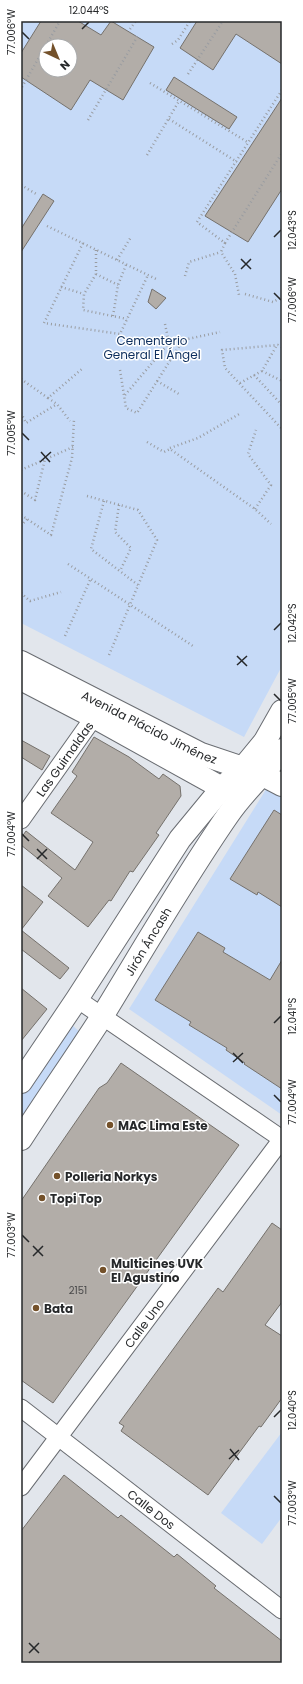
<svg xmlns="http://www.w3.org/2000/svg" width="303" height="1684" font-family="Poppins,sans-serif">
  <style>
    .green { fill: #c6daf7; fill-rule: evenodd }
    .building { fill: #b2ada8; stroke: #75716c; fill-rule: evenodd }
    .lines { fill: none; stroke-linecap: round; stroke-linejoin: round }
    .street-casing { stroke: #6a6d72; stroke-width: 19 }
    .secondary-casing { stroke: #6a6d72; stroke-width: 24 }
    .path { stroke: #999ca1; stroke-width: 2.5; stroke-dasharray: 1 3; stroke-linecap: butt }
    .street { stroke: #fff; stroke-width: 17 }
    .secondary { stroke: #fff; stroke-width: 22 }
    .ticks { fill: none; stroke: #26282a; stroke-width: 1.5 }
    .poi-dot { fill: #74512a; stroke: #fff; stroke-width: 1.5 }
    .labels { text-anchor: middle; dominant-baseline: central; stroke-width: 3; stroke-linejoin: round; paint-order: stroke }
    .number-label { font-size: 10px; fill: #49494a }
    .park-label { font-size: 12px; fill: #0e2f5e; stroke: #fff }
    .street-label { font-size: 12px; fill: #26282a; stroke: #fff }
    .poi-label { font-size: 12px; font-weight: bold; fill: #26282a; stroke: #fff; text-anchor: start }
    .neatline { fill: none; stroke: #26282a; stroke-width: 1.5 }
    .ticks-label { font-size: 10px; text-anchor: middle; fill: #26282a }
  </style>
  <rect width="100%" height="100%" fill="#e2e6ec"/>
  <path class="green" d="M21,21H282V666L244,737L21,623ZM46,46H70V70H46Z
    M270,783L282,790V1115L129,1009Z
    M72,1025L82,1034L21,1120V1096Z
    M282,1432V1517L262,1544L221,1513Z"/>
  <path class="building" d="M41,21H78L101,35L111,21L154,47L123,100L90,80L71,110L21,77V53ZM46,46H70V70H46Z
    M197,21H282V64L236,34L213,70L180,48Z
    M174,77L237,117L229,129L166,90Z
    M282,98V189L248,242L205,216Z
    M43,194L54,201L21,252V229Z
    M152,289L166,298L156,309L148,302Z
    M94,737L129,757L159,779L163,774L180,786L181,796L156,833L159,835L133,872L130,871L111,901L109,900L88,927L48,896L62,878L21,845V838L26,831L75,870L93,842L51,813L77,776L72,772Z
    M21,740L50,756L42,770L21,757Z
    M274,810L282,815V907L258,892L257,895L230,879Z
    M21,885L43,902L21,930Z
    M21,930L69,968L60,979L21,949Z
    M198,932L225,948L223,952L270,980L282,960V1089L244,1064L245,1063L226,1050L227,1048L189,1025L191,1022L155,1000Z
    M21,988L47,1009L21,1041Z
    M121,1063L239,1145L53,1403L21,1380V1201L99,1088L107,1083Z
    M272,1223L282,1230V1302L265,1325L282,1336V1398L261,1427L259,1426L208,1495L121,1431L124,1426L119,1423L218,1288L223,1292Z
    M64,1475L118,1518L121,1515L174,1557L177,1554L216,1586L214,1588L282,1641V1663H21V1531Z"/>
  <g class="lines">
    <defs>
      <g id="street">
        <path id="s1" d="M21,820L94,717"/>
        <path d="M77,999L282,1139"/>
        <path id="s2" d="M21,1408L282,1610"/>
        <path id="s3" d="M21,1487L282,1139"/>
      </g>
      <g id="secondary">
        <path id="s4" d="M21,662L201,754L261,774L282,785"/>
        <path d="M21,679L94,717L222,788L236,790"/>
        <path d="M21,1082L77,999L180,839L222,788L242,769L265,741L282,711"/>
        <path id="s5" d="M21,1139C48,1097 76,1057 103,1015C144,948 183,880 228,815C244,791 266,773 282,750"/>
      </g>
    </defs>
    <use href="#street" class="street-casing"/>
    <use href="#secondary" class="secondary-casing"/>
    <path class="path" d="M130,29L136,21
      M172,44L178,40L190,21
      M188,74L223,21
      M150,83L249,143
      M22,87L60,21
      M282,90L197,222L225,243L282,153
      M169,119L237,162
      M88,120L139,34
      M147,155L179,101
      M21,185L38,195
      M47,226L158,280
      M83,243L44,323L120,334L148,275
      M225,243L221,252L235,274L239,295
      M96,250V274L84,294L83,310L127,319
      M117,260L131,237
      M96,274L118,285
      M185,276L189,262L221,252
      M61,287L84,294
      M245,294L273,302L282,297
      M113,316L118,285L126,265
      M165,324L169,343
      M282,347L278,345L222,350L225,368L282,429
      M120,370L126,408L137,413L183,340
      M262,371L282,381
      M254,375L282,405
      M21,379L48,398L83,368
      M157,381L179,394
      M240,383L262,371L277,345
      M125,395L169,343L220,332
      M48,398L57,404L70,421
      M21,413L26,423L57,404
      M147,442L164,452L170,449L255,509L271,524
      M170,448L198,438L241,413
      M21,470L73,447
      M21,491L35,500L45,459
      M87,496L138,510L157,540L109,655
      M104,501L91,549L138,585
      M119,505L115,532L131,548L120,571
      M255,509L271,485L248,454L256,430
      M21,515L51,535L72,458L74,419
      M21,526L27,519
      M68,564L193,646
      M21,593L30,601L61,592
      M65,636L91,578"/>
    <use href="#street" class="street"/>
    <use href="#secondary" class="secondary"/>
  </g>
  <path class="ticks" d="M82,29L89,22M22,32L29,39M274,237L281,230M241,259L251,269M241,269L251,259M274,293L281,300M22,433L29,440M41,452L50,462M40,462L51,452M274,630L281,623M237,656L247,666M237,665L247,656M274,694L281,701M22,834L29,841M37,849L47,859M37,859L47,849M274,1023L281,1016M233,1053L243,1063M233,1062L243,1053M274,1095L281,1102M22,1235L29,1242M33,1246L43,1256M33,1256L43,1246M274,1417L281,1410M230,1449L239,1460M229,1459L239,1450M274,1496L281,1503M29,1643L39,1653M29,1653L39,1643"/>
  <g class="poi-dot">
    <circle cx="110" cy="1125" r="4"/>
    <circle cx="57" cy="1176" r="4"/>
    <circle cx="42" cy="1198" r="4"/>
    <circle cx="103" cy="1270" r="4"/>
    <circle cx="36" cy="1308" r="4"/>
  </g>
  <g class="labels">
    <g class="number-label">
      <text x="78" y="1290">2151</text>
    </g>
    <g class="park-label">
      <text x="152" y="340">Cementerio<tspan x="152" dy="14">General El Ángel</tspan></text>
    </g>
    <g class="street-label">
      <text stroke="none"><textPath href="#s4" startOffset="144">Avenida Plácido Jiménez</textPath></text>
      <text stroke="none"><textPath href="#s1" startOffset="75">Las Guirnaldas</textPath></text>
      <text stroke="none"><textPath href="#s5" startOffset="235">Jirón Áncash</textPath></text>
      <text stroke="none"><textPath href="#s3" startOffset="205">Calle Uno</textPath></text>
      <text stroke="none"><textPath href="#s2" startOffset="165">Calle Dos</textPath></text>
    </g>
    <g class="poi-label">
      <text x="118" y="1125">MAC Lima Este</text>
      <text x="65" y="1176">Polleria Norkys</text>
      <text x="50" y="1198">Topi Top</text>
      <text x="111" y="1263">Multicines UVK<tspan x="111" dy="14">El Agustino</tspan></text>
      <text x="44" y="1308">Bata</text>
    </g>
  </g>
  <rect width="303" height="1684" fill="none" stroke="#ffffff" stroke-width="44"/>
  <g transform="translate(58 58) rotate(136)"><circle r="19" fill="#ffffff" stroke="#a8a9aa"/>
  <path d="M0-3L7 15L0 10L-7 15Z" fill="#74512a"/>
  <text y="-6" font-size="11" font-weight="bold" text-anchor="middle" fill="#26282a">N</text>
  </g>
  <rect x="22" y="22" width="259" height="1640" class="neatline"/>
  <g class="ticks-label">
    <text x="89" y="14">12.044°S</text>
    <text transform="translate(11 32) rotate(-90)" y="4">77.006°W</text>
    <text transform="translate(292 230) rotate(-90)" y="4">12.043°S</text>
    <text transform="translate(292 300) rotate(-90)" y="4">77.006°W</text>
    <text transform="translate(11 433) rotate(-90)" y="4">77.005°W</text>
    <text transform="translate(292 623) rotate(-90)" y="4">12.042°S</text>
    <text transform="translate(292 701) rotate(-90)" y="4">77.005°W</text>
    <text transform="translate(11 834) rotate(-90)" y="4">77.004°W</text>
    <text transform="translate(292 1016) rotate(-90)" y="4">12.041°S</text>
    <text transform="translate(292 1102) rotate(-90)" y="4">77.004°W</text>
    <text transform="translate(11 1235) rotate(-90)" y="4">77.003°W</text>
    <text transform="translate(292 1410) rotate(-90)" y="4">12.040°S</text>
    <text transform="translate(292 1503) rotate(-90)" y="4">77.003°W</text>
  </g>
</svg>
